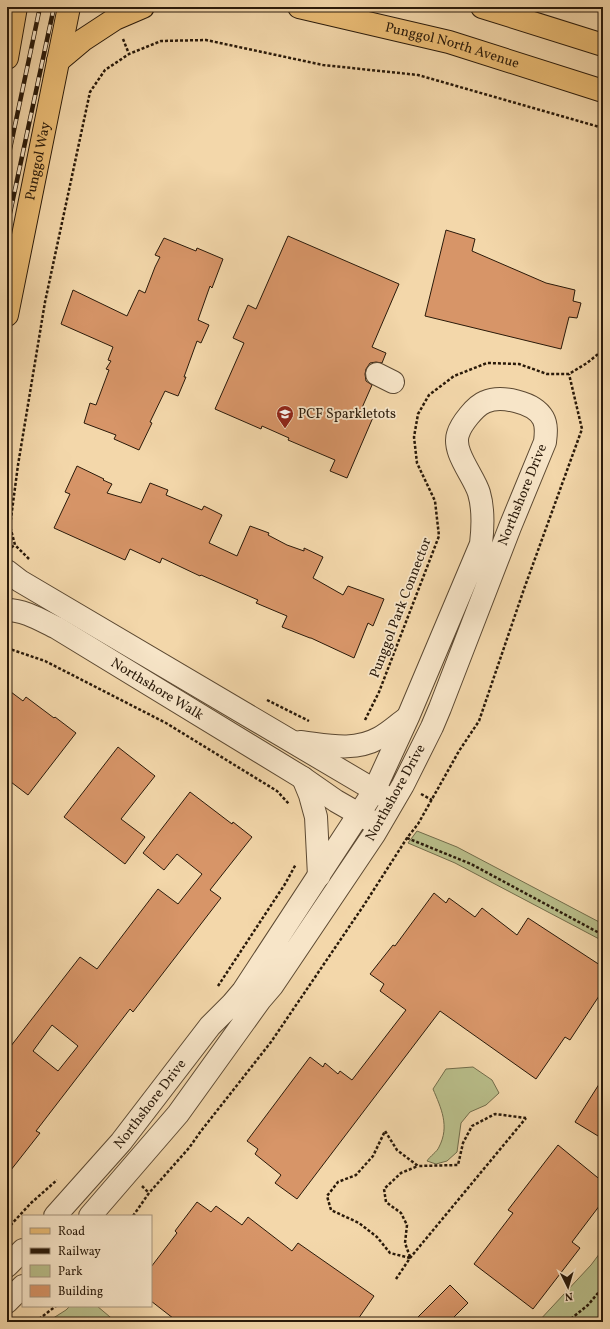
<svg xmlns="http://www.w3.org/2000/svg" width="610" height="1329" font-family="Vollkorn,serif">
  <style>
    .park { fill: #b9be8a; stroke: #726c4a }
    .building { fill: #d79568; stroke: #2a1a0a; fill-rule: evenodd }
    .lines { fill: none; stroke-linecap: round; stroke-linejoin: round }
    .minor-casing { stroke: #5c4932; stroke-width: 24 }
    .major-casing { stroke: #2a1a0a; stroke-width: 24 }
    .path { stroke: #2a1a0a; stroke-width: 2.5; stroke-dasharray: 3 2; stroke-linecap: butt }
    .minor { stroke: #f7e5c8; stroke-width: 22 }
    .major { stroke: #eabc75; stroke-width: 22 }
    .rail-casing { stroke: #2a1a0a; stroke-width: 4.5 }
    .rail { stroke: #f7e5c8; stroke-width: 3; stroke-dasharray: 9; stroke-linecap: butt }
    .labels { text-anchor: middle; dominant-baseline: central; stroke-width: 3.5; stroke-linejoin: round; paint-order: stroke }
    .street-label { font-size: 14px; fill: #2a1a0a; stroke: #f7e5c8 }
    .poi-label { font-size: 14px; fill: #2a1a0a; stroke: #f7e5c8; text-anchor: start }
  </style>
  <rect width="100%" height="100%" fill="#f3d7aa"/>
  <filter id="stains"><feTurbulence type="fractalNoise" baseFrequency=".005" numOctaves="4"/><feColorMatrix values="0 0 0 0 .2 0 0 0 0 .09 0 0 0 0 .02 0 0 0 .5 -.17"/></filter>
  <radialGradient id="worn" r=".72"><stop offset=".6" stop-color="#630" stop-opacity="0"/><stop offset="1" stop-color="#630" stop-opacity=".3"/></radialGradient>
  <path class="park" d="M417,831L457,847L603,924V941L455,863L408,843Z
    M473,1067L492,1080L499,1093L486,1105L470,1112L461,1123L457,1152L447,1161L436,1164L427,1161C430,1156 437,1152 439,1147C450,1126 441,1108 433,1089L446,1069Z
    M603,1249V1322H538L591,1265Z
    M70,1306H97L116,1322H47L66,1310Z"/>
  <path class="building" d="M446,230L475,239L472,251L546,283L575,290L573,301L581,303L577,318L569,317L561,349L425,316Z
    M288,236L399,284L372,347L386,353L382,363L376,362L370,363L366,369L365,374L366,381L372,385L361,410L374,415L347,478L330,471L335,460L288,440L289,438L262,426L261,429L215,409L244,343L233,338L248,305L256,309Z
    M164,238L196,251L197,248L223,259L212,288L210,286L198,320L209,325L201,343L197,341L184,377H186L178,396L165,391L150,422L152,423L139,450L114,439L116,435L84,423L90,403L96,405L109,370L106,369L111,361L108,360L113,347L61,324L73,290L127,316L139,290L145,293L155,267L160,257L155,255Z
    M77,466L104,479L103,480L112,484L107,493L141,503L150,483L168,490L166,495L202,510L204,506L222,515L209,543L237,556L250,526L269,533L268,535L287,545L304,551V548L323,557L313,578L343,595L348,586L384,599L373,626L368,623L354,658L311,638H310L282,627L287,616L256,603L258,600L201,575L200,576L162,558L160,563L130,549L125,560L54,528L70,494L65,492Z
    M7,689L23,701L26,697L54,718L55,717L76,733L28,795L7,779Z
    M118,747L155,776L121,819L145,837L125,864L64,817Z
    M190,792L232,824L233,822L252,837L210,890L221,898L133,1012L130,1009L36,1131L40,1133L7,1175V1051L80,957L97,969L158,889L178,904L202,874L177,854L164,870L143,853ZM52,1025L78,1046L58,1071L33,1051Z
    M434,893L446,903L449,898L475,917L482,908L517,935L528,918L603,967V990L570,1040L565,1037L536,1079L440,1011L297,1199L275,1183L281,1175L255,1154L258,1149L247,1141L310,1057L323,1067L325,1063L338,1074L340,1071L352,1080L406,1010L380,991L384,984L370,974L393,945L395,946Z
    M603,1078V1139L575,1122Z
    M558,1145L603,1182V1201L572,1242L580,1248L533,1309L474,1264L513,1213L508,1210Z
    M197,1202L211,1212L216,1206L242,1225L248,1217L292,1251L298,1243L374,1296L356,1322H178L151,1301V1267L177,1233L175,1231Z
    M450,1285L468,1303L449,1322H413Z"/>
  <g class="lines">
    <defs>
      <g id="minor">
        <path d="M377,374L393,382"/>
        <path d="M7,571L20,581L386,797"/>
        <path id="s1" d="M7,610C25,610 42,621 57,628L303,778L336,801L371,821"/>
        <path d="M300,742C327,745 354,752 379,738C389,733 398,724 407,718"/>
        <path d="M303,778L310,795L316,817L319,876"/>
        <path id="s2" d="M55,1216L121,1142L210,1026L232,1004L243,991L374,791L408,717L481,544C483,527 484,510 479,493C474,476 452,452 458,434C461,424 475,406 485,402C501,395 534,402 543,418C547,425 546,434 545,442L510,527L440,708L432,727L403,785L375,833L272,986L260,1000L178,1114L90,1216"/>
        <path d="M7,1266L23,1250"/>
        <path d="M7,1302L23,1286"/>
      </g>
      <g id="major">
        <path id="s3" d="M299,7L449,42L603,91"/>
        <path d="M482,7L603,45"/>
        <path d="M7,58L16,7"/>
        <path d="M58,61L83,40L115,19L143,7"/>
        <path id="s4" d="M7,315L69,7"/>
      </g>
    </defs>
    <use href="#minor" class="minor-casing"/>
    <use href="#major" class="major-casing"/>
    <path class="path" d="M596,7L603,9
      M123,39L129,54
      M7,550L15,545
      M29,559L15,545L10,526L18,465L45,302L90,92L105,70L129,54L161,41L206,40L323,65L418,75L603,128
      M7,648L45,661L166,723L277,791L289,804
      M267,700L309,721
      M365,720L379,692L439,536L435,501L417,463L414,437L418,414L429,395L454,376L487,363L519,364L547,374H569L587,363L603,350
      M421,794L432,800
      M407,838L471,864L603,935
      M218,986L285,884L296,864
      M142,1186L149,1193
      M133,1216L149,1193L189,1148L201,1131L271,1042L364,905L407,838L418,824L459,751L479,721L524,589L582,429L569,374
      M7,1229L31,1203L57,1180
      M410,1257L405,1243L407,1225L401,1213L386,1202L384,1189L401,1173L418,1166
      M410,1258L390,1253L377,1237L359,1223L331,1210L327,1196L338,1182L356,1175L373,1156L385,1131L397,1150L418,1166L458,1165L463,1143L472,1126L495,1114L526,1118
      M396,1279L410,1258L526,1118
      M35,1322L56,1306
      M567,1322L588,1305L603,1287"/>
    <use href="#minor" class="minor"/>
    <use href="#major" class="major"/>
    <defs>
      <path id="rail" d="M7,163L40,7
        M7,227L54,7"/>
    </defs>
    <use href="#rail" class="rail-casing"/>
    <use href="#rail" class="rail"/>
  </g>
  <defs>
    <symbol id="school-pin" viewBox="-11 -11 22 30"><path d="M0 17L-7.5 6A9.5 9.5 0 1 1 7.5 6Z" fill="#8f2418" stroke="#f7e5c8"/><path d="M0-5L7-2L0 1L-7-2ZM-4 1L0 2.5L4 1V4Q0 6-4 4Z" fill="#fff"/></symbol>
  </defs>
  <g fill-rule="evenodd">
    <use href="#school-pin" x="275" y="404" width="20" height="27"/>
  </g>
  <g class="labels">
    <g class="street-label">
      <text stroke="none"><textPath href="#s3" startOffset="158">Punggol North Avenue</textPath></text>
      <text stroke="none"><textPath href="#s4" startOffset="157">Punggol Way</textPath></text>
      <text transform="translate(523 495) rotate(-68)">Northshore Drive</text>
      <text transform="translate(401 608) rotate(-69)">Punggol Park Connector</text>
      <text stroke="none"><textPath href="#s1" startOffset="171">Northshore Walk</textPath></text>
      <text transform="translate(396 793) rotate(-61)">Northshore Drive</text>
      <text stroke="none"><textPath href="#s2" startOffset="147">Northshore Drive</textPath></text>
    </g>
    <g class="poi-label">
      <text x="298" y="414">PCF Sparkletots</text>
    </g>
  </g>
  <rect width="610" height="1329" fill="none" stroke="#f3d7aa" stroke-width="24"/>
  <rect x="8" y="8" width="594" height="1313" fill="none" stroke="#2a1a0a" stroke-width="2"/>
  <rect x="12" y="12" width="586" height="1305" fill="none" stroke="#2a1a0a"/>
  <rect x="22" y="1215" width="130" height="92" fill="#f7e5c8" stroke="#a5947c"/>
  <rect x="30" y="1228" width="20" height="6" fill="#eabc75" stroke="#a5947c"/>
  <text x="58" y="1235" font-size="12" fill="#2a1a0a">Road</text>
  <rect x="30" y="1248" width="20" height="6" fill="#2a1a0a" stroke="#a5947c"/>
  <text x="58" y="1255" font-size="12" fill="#2a1a0a">Railway</text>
  <rect x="30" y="1265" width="20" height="12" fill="#b9be8a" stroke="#a5947c"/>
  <text x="58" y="1275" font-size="12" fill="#2a1a0a">Park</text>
  <rect x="30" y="1285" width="20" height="12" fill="#d79568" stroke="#a5947c"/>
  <text x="58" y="1295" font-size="12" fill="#2a1a0a">Building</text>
  <g transform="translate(568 1287) rotate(175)" stroke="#f7e5c8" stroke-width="3" paint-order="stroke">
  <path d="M0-3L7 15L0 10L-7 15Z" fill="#2a1a0a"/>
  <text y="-6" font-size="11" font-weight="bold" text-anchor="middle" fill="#2a1a0a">N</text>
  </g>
  <rect width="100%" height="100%" filter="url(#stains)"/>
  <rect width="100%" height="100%" fill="url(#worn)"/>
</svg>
